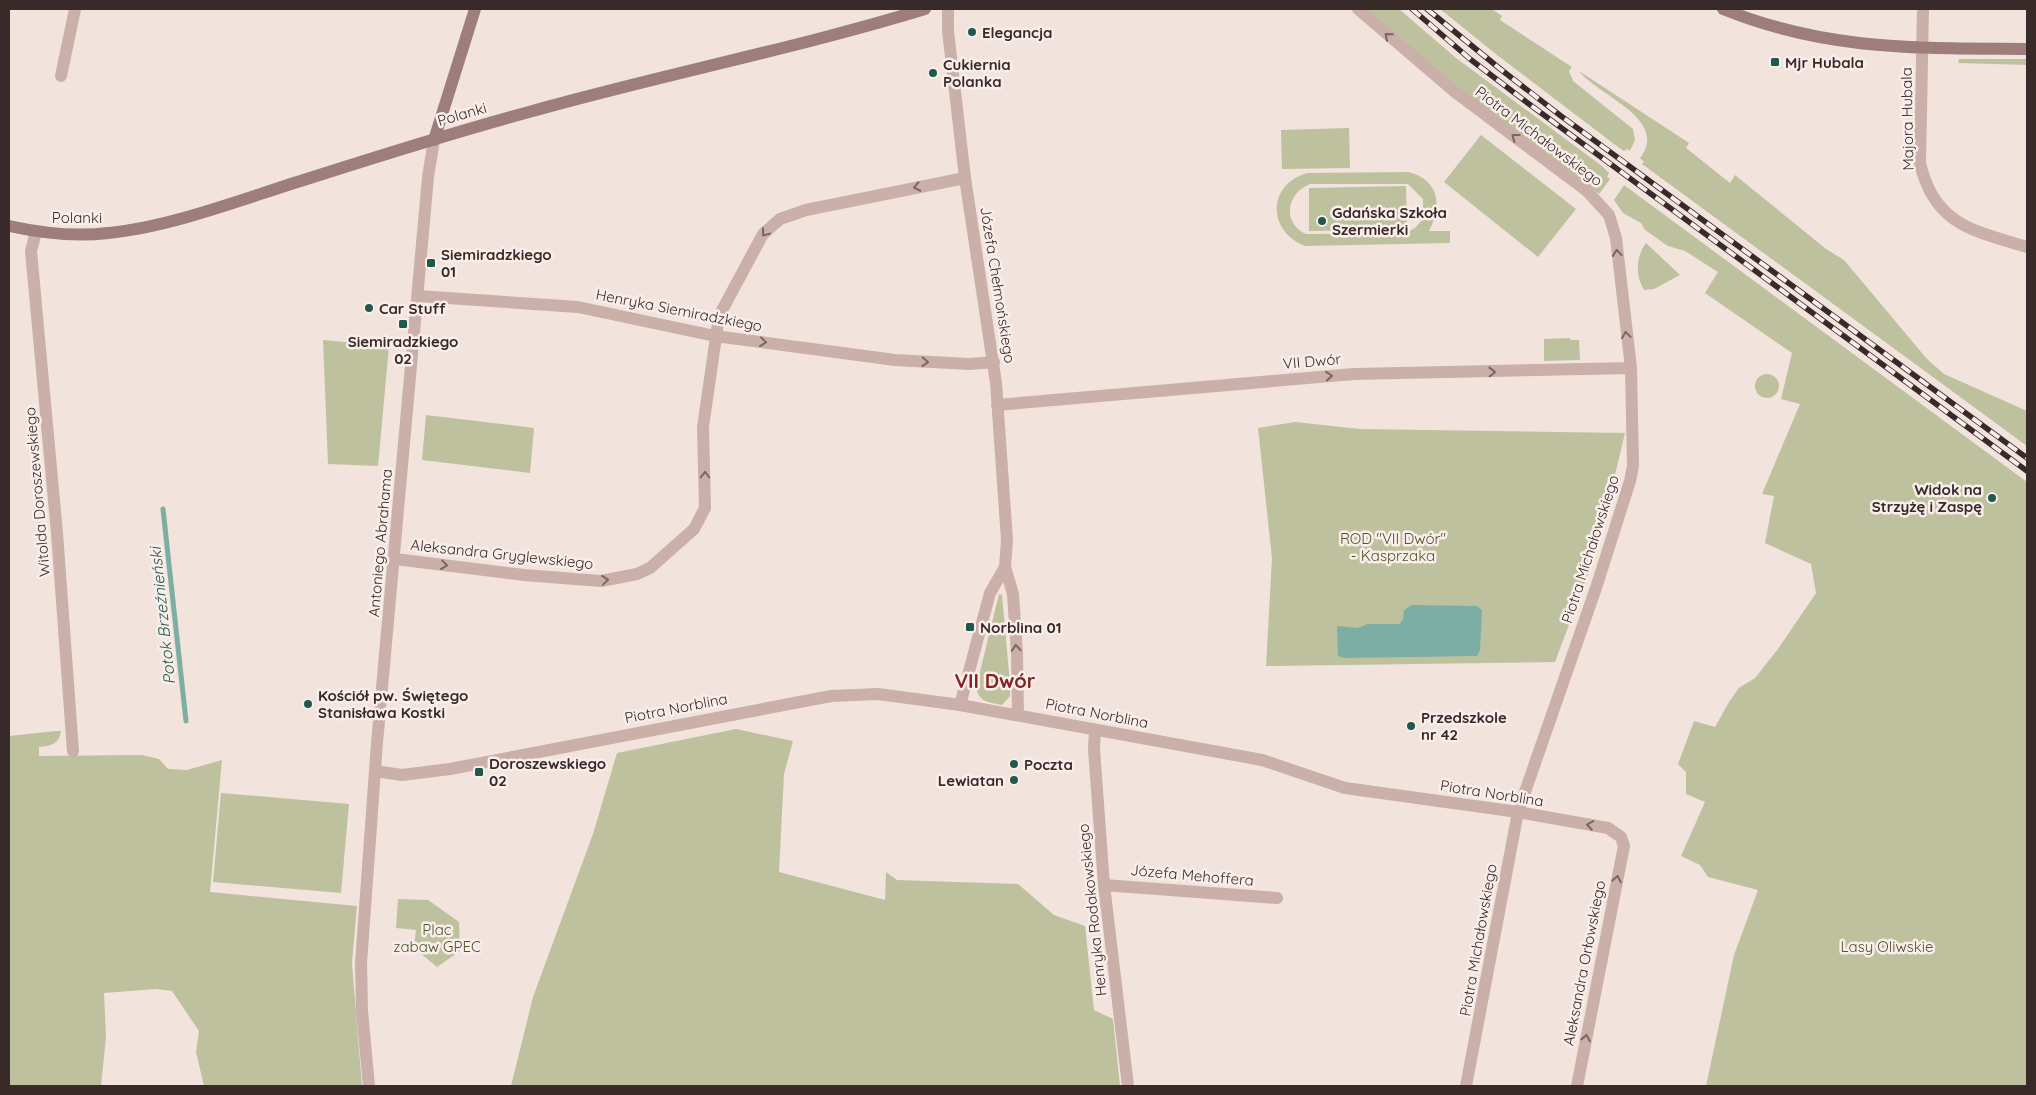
<svg xmlns="http://www.w3.org/2000/svg" width="2036" height="1095" font-family="Quicksand,sans-serif">
  <style>
    .green { fill: #bec19d; fill-rule: evenodd }
    .water { fill: #7daea4 }
    .lines { fill: none; stroke-linecap: round; stroke-linejoin: round }
    .stream { stroke: #7daea4; stroke-width: 5 }
    .street { stroke: #cab0a9; stroke-width: 12 }
    .secondary { stroke: #9d7e7b; stroke-width: 12 }
    .rail-casing { stroke: #372a29; stroke-width: 5.5 }
    .rail { stroke: #f9eeea; stroke-width: 4; stroke-dasharray: 11; stroke-linecap: butt }
    .oneway { stroke: #796663 }
    .poi-dot { fill: #1f584d; stroke: #f9eeea; stroke-width: 2 }
    .labels { text-anchor: middle; dominant-baseline: central; stroke-width: 5; stroke-linejoin: round; paint-order: stroke }
    .poi-label { font-size: 15px; font-weight: bold; fill: #372a29; stroke: #f9eeea; text-anchor: start }
    .street-label { font-size: 15px; fill: #372a29; stroke: #f9eeea }
    .park-label { font-size: 15px; fill: #50552d; stroke: #f9eeea }
    .water-label { font-size: 16px; font-style: italic; fill: #1f584d; stroke: #f9eeea }
    .district-label { font-size: 20px; font-weight: bold; fill: #842425; stroke: #f9eeea }
  </style>
  <rect width="100%" height="100%" fill="#f2e3dd"/>
  <path class="green" d="M1363,9H1399L1456,58L1602,166L1609,173L1607,177L1610,179L1599,194L1450,83Z
    M1440,9H1492L1502,16L1500,20L1572,67L1569,71L1573,81L1633,129L1635,140L1630,151L1627,149L1624,151L1618,147L1497,55Z
    M1959,59H2027V65L1958,63Z
    M1579,71L1689,143L1686,148L1730,183L1735,175L1826,249L1844,260L1927,359L1944,374L2027,411V446L1642,164L1644,162L1640,158C1670,119 1598,96 1579,71Z
    M1349,128L1350,168L1282,169L1281,130Z
    M1481,135L1576,209L1538,257L1444,182Z
    M1409,172C1440,181 1442,206 1429,231H1450V243L1305,246C1267,231 1267,185 1307,173ZM1310,184H1408L1423,199V219L1415,228L1405,233L1306,234C1281,222 1287,193 1310,184Z
    M1624,185L2027,482V1086H1706L1734,955L1758,890L1708,877L1700,865L1681,856L1705,802L1686,794V772L1678,764L1694,721L1715,727L1729,702L1739,688L1755,678L1778,649L1816,593L1811,564L1765,543L1774,496L1762,494L1800,404L1781,399L1792,353L1705,293L1718,272L1685,251L1668,246L1645,230L1641,223L1623,213L1614,200Z
    M1406,186L1407,230L1309,231V188Z
    M1646,243L1680,275L1654,289L1644,290C1635,276 1636,256 1646,243Z
    M1570,338V340H1579L1580,360L1544,361V339Z
    M323,340L389,346L378,466L328,464Z
    M1755 386a12 12 0 1 1 24 0a12 12 0 1 1-24 0Z
    M426,415L534,428L530,473L422,460Z
    M1295,422L1360,429L1625,433L1597,550L1555,662L1266,666L1272,558L1258,428Z
    M999,594L1002,595L1010,684V696L1002,705C989,702 980,703 976,688Z
    M736,729L793,741L784,774L779,872L885,900L886,872L897,880L1018,884L1054,915L1085,926L1094,1010L1113,1019L1120,1086H511L533,997L593,834L617,753Z
    M56,731H61C59,744 51,746 39,747V756L142,755L159,759L168,769L187,770L222,760L210,892L357,906L352,963L362,1086H204L196,1052L199,1031L172,991L156,989L104,993L106,1037L101,1086H9V736Z
    M221,793L349,804L341,893L213,882Z
    M398,899L428,900L459,922L460,951L437,967L414,948L416,930L396,928Z"/>
  <path class="water" d="M1412,605L1477,606L1482,610L1480,650L1477,656L1344,658L1338,656L1337,626L1358,628L1367,624H1399L1403,620L1404,610Z"/>
  <g class="lines">
    <path class="stream" d="M163,509L186,721"/>
    <path class="street" d="M948,9V31L965,178L996,383L1007,540L1005,567L1013,594L1017,653L1018,715
      M1358,9L1455,92L1587,191L1609,215L1616,238L1631,368L1633,466L1630,481L1596,588L1518,812L1466,1086
      M1923,9L1920,163C1934,225 1974,231 2027,247
      M61,76L75,9
      M36,232L31,251L57,533L73,751
      M418,296L578,307L715,336L895,360L969,364L994,362
      M997,405L1354,374L1631,368
      M395,559L524,575L601,581L637,574L650,568L694,529L705,508L703,427L719,316L763,234L780,219L806,210L965,178
      M960,705L990,593L1005,567
      M1095,730L1094,749L1104,885L1128,1086
      M375,771L402,775L450,769L831,696L878,694L960,705L1262,760L1345,788L1518,812L1608,828L1621,837L1624,846L1577,1086
      M1104,885L1277,898
      M369,1086L362,1011L361,963L377,743L428,177L434,140"/>
    <path class="secondary" d="M1723,9C1827,51 1917,48 2027,49
      M434,140L475,9
      M9,226C41,233 75,237 108,233C172,227 248,197 310,178C382,155 455,132 529,112C660,75 794,49 925,9"/>
    <defs>
      <path id="rail" d="M1412,9L1470,59L1529,104L2027,471
        M1427,9L1499,68L1561,116L2027,458"/>
    </defs>
    <use href="#rail" class="rail-casing"/>
    <use href="#rail" class="rail"/>
  </g>
  <defs><path id="oneway-chevron" d="M-2-3.5L2.5 0L-2 3.5" fill="none" stroke-width="1.6" stroke-linecap="round" stroke-linejoin="round" transform="scale(1.25)"/></defs>
  <g class="oneway">
    <use href="#oneway-chevron" transform="translate(1388 36) rotate(-139)"/>
    <use href="#oneway-chevron" transform="translate(1515 137) rotate(-143)"/>
    <use href="#oneway-chevron" transform="translate(917 187) rotate(168)"/>
    <use href="#oneway-chevron" transform="translate(765 233) rotate(127)"/>
    <use href="#oneway-chevron" transform="translate(1617 253) rotate(-95)"/>
    <use href="#oneway-chevron" transform="translate(1626 335) rotate(-98)"/>
    <use href="#oneway-chevron" transform="translate(763 342) rotate(7)"/>
    <use href="#oneway-chevron" transform="translate(925 362) rotate(3)"/>
    <use href="#oneway-chevron" transform="translate(1492 372) rotate(-1)"/>
    <use href="#oneway-chevron" transform="translate(1329 376) rotate(-5)"/>
    <use href="#oneway-chevron" transform="translate(705 475) rotate(-90)"/>
    <use href="#oneway-chevron" transform="translate(444 565) rotate(7)"/>
    <use href="#oneway-chevron" transform="translate(605 580) rotate(-7)"/>
    <use href="#oneway-chevron" transform="translate(1016 648) rotate(-94)"/>
    <use href="#oneway-chevron" transform="translate(1590 825) rotate(-171)"/>
    <use href="#oneway-chevron" transform="translate(1617 879) rotate(-79)"/>
    <use href="#oneway-chevron" transform="translate(1586 1038) rotate(-79)"/>
  </g>
  <g class="poi-dot">
    <circle cx="972" cy="32" r="5"/>
    <rect x="1770" y="57" width="10" height="10" rx="2.5"/>
    <circle cx="933" cy="73" r="5"/>
    <circle cx="1322" cy="221" r="5"/>
    <rect x="426" y="258" width="10" height="10" rx="2.5"/>
    <circle cx="369" cy="308" r="5"/>
    <rect x="398" y="319" width="10" height="10" rx="2.5"/>
    <circle cx="1992" cy="498" r="5"/>
    <rect x="965" y="622" width="10" height="10" rx="2.5"/>
    <circle cx="308" cy="704" r="5"/>
    <circle cx="1411" cy="726" r="5"/>
    <circle cx="1014" cy="764" r="5"/>
    <rect x="474" y="767" width="10" height="10" rx="2.5"/>
    <circle cx="1014" cy="780" r="5"/>
  </g>
  <g class="labels">
    <g class="poi-label">
      <text x="982" y="32">Elegancja</text>
      <text x="1785" y="62">Mjr Hubala</text>
      <text x="943" y="64">Cukiernia<tspan x="943" dy="17">Polanka</tspan></text>
      <text x="1332" y="212">Gdańska Szkoła<tspan x="1332" dy="17">Szermierki</tspan></text>
      <text x="441" y="254">Siemiradzkiego<tspan x="441" dy="17">01</tspan></text>
      <text x="379" y="308">Car Stuff</text>
      <text x="403" y="341" text-anchor="middle">Siemiradzkiego<tspan x="403" dy="17">02</tspan></text>
      <text x="1982" y="489" text-anchor="end">Widok na<tspan x="1982" dy="17">Strzyżę i Zaspę</tspan></text>
      <text x="980" y="627">Norblina 01</text>
      <text x="318" y="695">Kościół pw. Świętego<tspan x="318" dy="17">Stanisława Kostki</tspan></text>
      <text x="1421" y="717">Przedszkole<tspan x="1421" dy="17">nr 42</tspan></text>
      <text x="489" y="763">Doroszewskiego<tspan x="489" dy="17">02</tspan></text>
      <text x="1024" y="764">Poczta</text>
      <text x="1004" y="780" text-anchor="end">Lewiatan</text>
    </g>
    <g class="street-label">
      <text transform="translate(462 114) rotate(-16)">Polanki</text>
      <text transform="translate(1907 119) rotate(-91)">Majora Hubala</text>
      <text transform="translate(1539 136) rotate(37)">Piotra Michałowskiego</text>
      <text x="77" y="217">Polanki</text>
      <text transform="translate(998 285) rotate(81)">Józefa Chełmońskiego</text>
      <text transform="translate(679 310) rotate(11)">Henryka Siemiradzkiego</text>
      <text transform="translate(1312 361) rotate(-5)">VII Dwór</text>
      <text transform="translate(37 492) rotate(-95)">Witolda Doroszewskiego</text>
      <text transform="translate(380 543) rotate(-85)">Antoniego Abrahama</text>
      <text transform="translate(1590 549) rotate(-72)">Piotra Michałowskiego</text>
      <text transform="translate(502 554) rotate(6)">Aleksandra Gryglewskiego</text>
      <text transform="translate(676 708) rotate(-11)">Piotra Norblina</text>
      <text transform="translate(1097 713) rotate(11)">Piotra Norblina</text>
      <text transform="translate(1492 793) rotate(9)">Piotra Norblina</text>
      <text transform="translate(1192 875) rotate(5)">Józefa Mehoffera</text>
      <text transform="translate(1092 910) rotate(-96)">Henryka Rodakowskiego</text>
      <text transform="translate(1478 940) rotate(-80)">Piotra Michałowskiego</text>
      <text transform="translate(1584 963) rotate(-79)">Aleksandra Orłowskiego</text>
    </g>
    <g class="park-label">
      <text x="1393" y="538">ROD "VII Dwór"<tspan x="1393" dy="17">- Kasprzaka</tspan></text>
      <text x="437" y="929">Plac<tspan x="437" dy="17">zabaw GPEC</tspan></text>
      <text x="1887" y="946">Lasy Oliwskie</text>
    </g>
    <g class="water-label">
      <text transform="translate(162 616) rotate(-96)">Potok Brzeźnieński</text>
    </g>
    <g class="district-label">
      <text x="995" y="680">VII Dwór</text>
    </g>
  </g>
  <rect width="2036" height="1095" fill="none" stroke="#372a29" stroke-width="20"/>
</svg>
